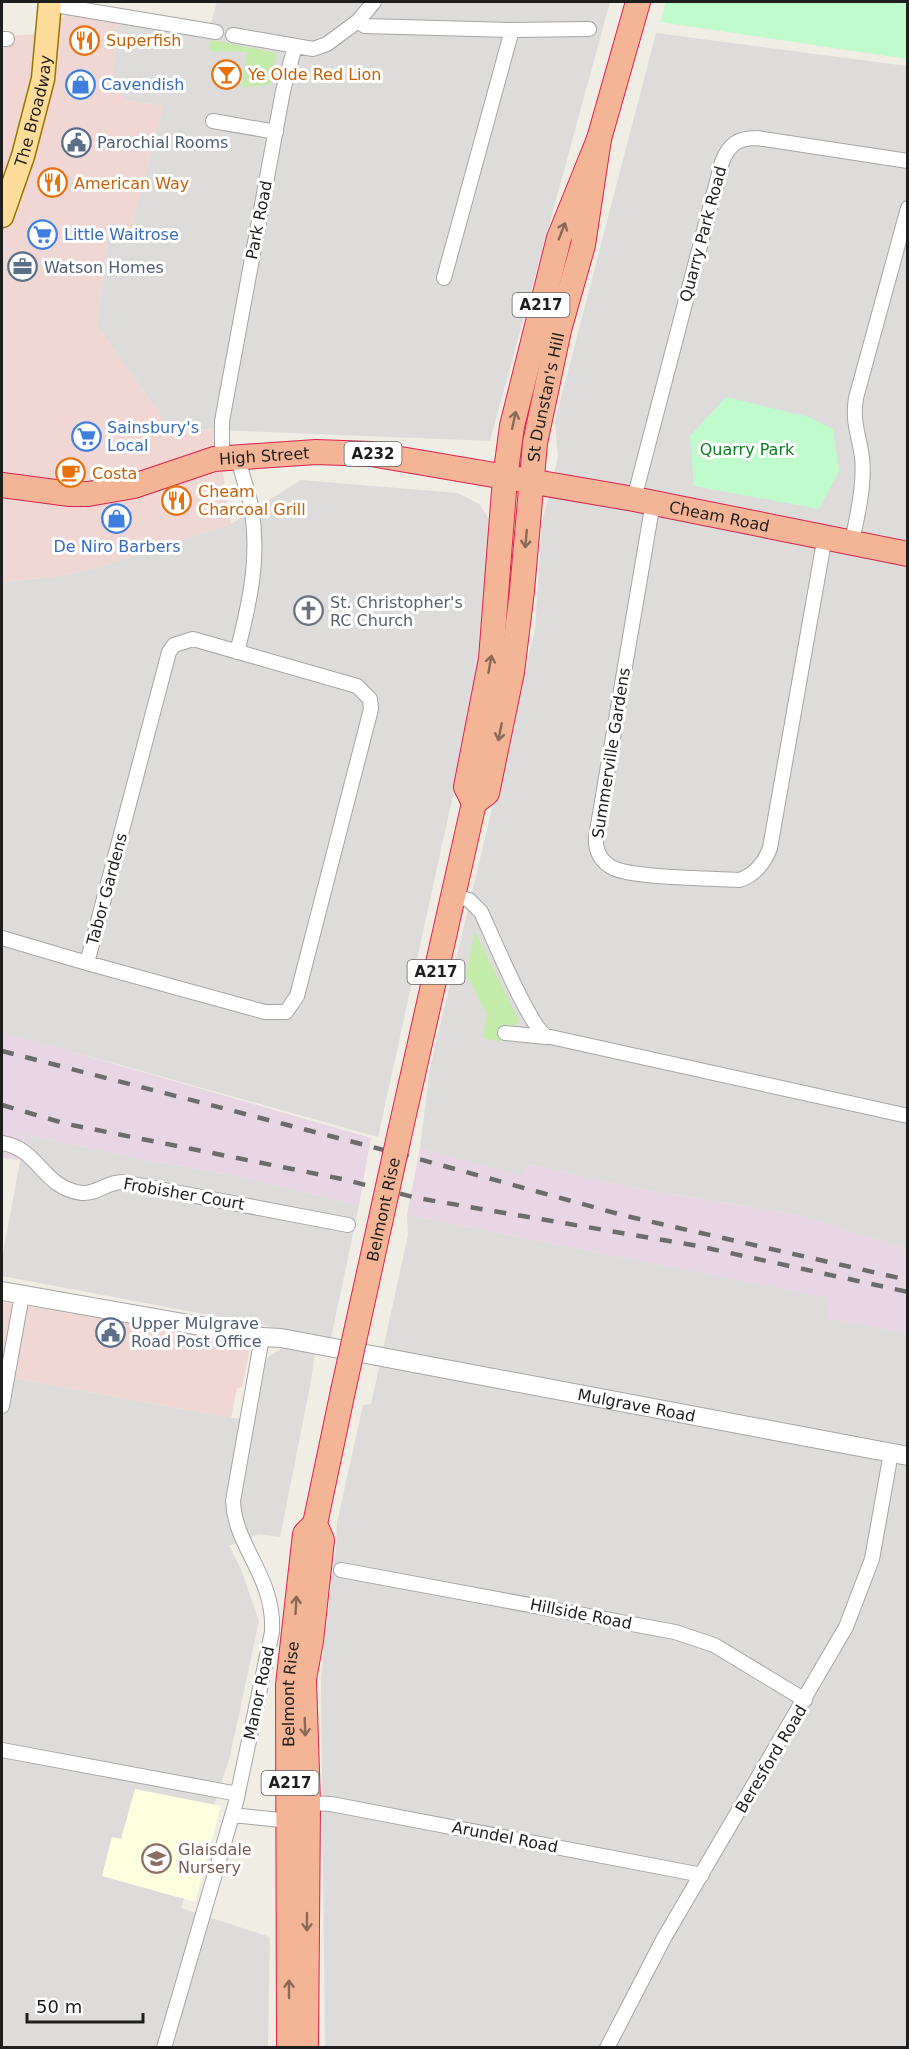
<svg xmlns="http://www.w3.org/2000/svg" width="909" height="2049" font-family="'DejaVu Sans',sans-serif">
  <style>
    .residential { fill: #dddcdb }
    .commercial { fill: #f1d7d3 }
    .industrial { fill: #e9d6e4 }
    .education { fill: #fcffde }
    .grass { fill: #c3eba9 }
    .park { fill: #c0fbcb }
    .lines { fill: none; stroke-linecap: round; stroke-linejoin: round }
    .minor-casing { stroke: #a5a5a5; stroke-width: 16 }
    .tertiary-casing { stroke: #a5a5a5; stroke-width: 20 }
    .primary-casing { stroke: #997500; stroke-width: 25 }
    .trunk-casing { stroke: #df204f; stroke-width: 26 }
    .minor { stroke: #fff; stroke-width: 14 }
    .tertiary { stroke: #fff; stroke-width: 18 }
    .primary { stroke: #fedd9b; stroke-width: 22 }
    .trunk { stroke: #f4b496; stroke-width: 24 }
    .rail { stroke: #6c6c6c; stroke-width: 4.5; stroke-dasharray: 12 12; stroke-linecap: butt }
    .trunk-bridge-casing { stroke: #df204f; stroke-width: 26; stroke-linecap: butt }
    .trunk-bridge { stroke: #f4b496; stroke-width: 24 }
    .oneway { stroke: #89695a }
    .labels { text-anchor: middle; dominant-baseline: central; stroke-width: 6; stroke-linejoin: round; paint-order: stroke }
    .shield { fill: #fff; stroke: #626262; stroke-width: 1.5 }
    .shield-label { font-size: 15px; font-weight: bold; fill: #1e1e1e }
    .food-label { font-size: 16px; fill: #c56008; stroke: #fff; text-anchor: start }
    .shop-label { font-size: 16px; fill: #366cbe; stroke: #fff; text-anchor: start }
    .street-label { font-size: 16px; fill: #1e1e1e; stroke: #fff }
    .service-label { font-size: 16px; fill: #4e5e75; stroke: #fff; text-anchor: start }
    .park-label { font-size: 16px; fill: #09801e; stroke: #fff }
    .worship-label { font-size: 16px; fill: #5b616d; stroke: #fff; text-anchor: start }
    .education-label { font-size: 16px; fill: #785e54; stroke: #fff; text-anchor: start }
  </style>
  <rect width="100%" height="100%" fill="#f0ede4"/>
  <path class="residential" d="M217,2H610L490,441L170,428L97,326L110,223L132,227L163,106L125,100L112,81L119,21L207,36Z
    M656,33L907,66V1249L798,1215L629,1187L528,1164L523,1177L420,1148L430,1068L535,629L542,523L558,457L555,421Z
    M301,480L458,493L479,504L489,519L482,663L378,1137L63,1049L2,1034V582L53,577L96,568L231,524Z
    M25,1134L140,1159L231,1175L359,1205L331,1338L2,1276V1259Z
    M407,1215L830,1298L827,1318L907,1333V2047L325,2048L321,1682L325,1634L336,1547L337,1523L363,1405L371,1404L408,1235Z
    M282,1348L315,1354L310,1386L280,1537L258,1534L229,1546L241,1569L259,1621L230,1756L181,1908L270,1937L268,2047H2V1376L231,1418L254,1419L267,1358Z"/>
  <path class="commercial" d="M68,14L119,21L112,81L125,100L163,106L132,228L110,223L97,326L170,428L216,430L231,524L96,568L53,577L2,582V36L37,34Z
    M2,1302L251,1342L242,1387L237,1388L231,1418L2,1376Z"/>
  <path class="industrial" d="M2,1034L63,1049L371,1138L359,1205L231,1175L140,1159L25,1134L18,1160L2,1158Z
    M420,1148L523,1176L528,1164L629,1187L798,1215L907,1249V1333L826,1318L829,1298L407,1215Z"/>
  <path class="education" d="M135,1789L221,1806L195,1902L102,1876L112,1837L121,1839Z"/>
  <path class="grass" d="M211,40L276,53L270,85L242,87L247,52L209,51Z
    M475,932L519,1021L516,1025H501L499,1042L483,1038L487,1014L466,975Z"/>
  <path class="park" d="M666,2H907V59L660,22Z
    M726,397L809,417L833,429L839,471L819,509L694,486L690,436Z"/>
  <g class="lines">
    <defs>
      <path id="minor" d="M49,4L216,32
        M358,21L374,2
        M233,35L313,49L327,44L358,21L365,26L512,30L589,29
        M2,39H7
        M213,121L276,132
        M444,278L512,30
        M222,458V421L283,91L295,46
        M634,499L722,162C729,144 738,138 757,138L908,161
        M653,502L596,837C595,851 601,862 613,868C633,878 712,878 739,880C754,876 765,862 770,848L825,536
        M852,540C858,515 865,483 862,457C859,435 852,422 856,398L908,208
        M193,639L357,686L370,699L371,709L297,996L286,1012H265L87,963L169,652L174,645Z
        M237,652C250,602 261,553 250,501C246,486 241,472 238,457
        M453,896L469,900L481,912C492,935 529,1026 546,1036L908,1116
        M2,938L87,963
        M505,1033L546,1037
        M2,1143C40,1149 42,1188 82,1193C97,1194 107,1182 122,1182L348,1225
        M2,1406L22,1295
        M341,1570L675,1632L714,1645L805,1700
        M2,1750L238,1794
        M308,1803L331,1804L702,1875
        M233,1815L290,1821
        M164,2048L236,1802L272,1632C275,1576 235,1548 233,1501L262,1337
        M607,2048L664,1938L846,1627L872,1559L891,1453"/>
      <g id="tertiary">
        <path id="s1" d="M2,1291L262,1337L281,1338L908,1456"/>
      </g>
      <g id="primary">
        <path id="s2" d="M2,216L23,156L43,79L50,2"/>
      </g>
      <g id="trunk">
        <path id="s3" d="M2,485L70,494H88L134,486L214,459L316,452L371,454L634,499L908,554"/>
        <path id="s4" d="M474,803L487,793L512,672L522,591L535,443L559,330L583,245L599,139L638,2"/>
        <path d="M398,1141L474,803L466,787L491,659L505,478L512,426L559,238L599,139"/>
        <path id="s5" d="M289,2048L288,1685L305,1534L315,1524"/>
        <path d="M306,2048L308,1803L304,1679L311,1641L322,1540L315,1524L343,1391"/>
      </g>
    </defs>
    <use href="#minor" class="minor-casing"/>
    <use href="#tertiary" class="tertiary-casing"/>
    <use href="#primary" class="primary-casing"/>
    <use href="#trunk" class="trunk-casing"/>
    <use href="#minor" class="minor"/>
    <use href="#tertiary" class="tertiary"/>
    <use href="#primary" class="primary"/>
    <use href="#trunk" class="trunk"/>
    <path class="rail" d="M2,1051L415,1158L626,1216L908,1280
      M2,1105L67,1124L342,1179L417,1198L698,1246L908,1292"/>
    <defs>
      <g id="trunk-bridge">
        <path id="s6" d="M343,1391L398,1141"/>
      </g>
    </defs>
    <use href="#trunk-bridge" class="trunk-bridge-casing"/>
    <use href="#trunk-bridge" class="trunk-bridge"/>
  </g>
  <defs><path id="oneway-shaft" d="M-6 0H5M1.5-3L5.5 0L1.5 3" fill="none" stroke-width="1.6" stroke-linecap="round" stroke-linejoin="round" transform="scale(1.5)"/></defs>
  <g class="oneway">
    <use href="#oneway-shaft" transform="translate(562 231) rotate(-69)"/>
    <use href="#oneway-shaft" transform="translate(514 420) rotate(-78)"/>
    <use href="#oneway-shaft" transform="translate(526 539) rotate(95)"/>
    <use href="#oneway-shaft" transform="translate(490 664) rotate(-80)"/>
    <use href="#oneway-shaft" transform="translate(500 732) rotate(101)"/>
    <use href="#oneway-shaft" transform="translate(296 1605) rotate(-87)"/>
    <use href="#oneway-shaft" transform="translate(305 1727) rotate(88)"/>
    <use href="#oneway-shaft" transform="translate(307 1922) rotate(90)"/>
    <use href="#oneway-shaft" transform="translate(289 1989) rotate(-90)"/>
  </g>
  <defs>
    <symbol id="restaurant-ring" viewBox="-11 -11 22 22"><circle r="9.5" fill="#fff" stroke="#e8710a" stroke-width="1.5"/><path d="M-5-6h1v4h1v-4h1v4h1v-4h1v5L-1.5 .5V6h-2V.5L-5-1ZM5-6V6H3V1.5H1.5Q1.5-4 5-6Z" fill="#e8710a"/></symbol>
    <symbol id="bar-ring" viewBox="-11 -11 22 22"><circle r="9.5" fill="#fff" stroke="#e8710a" stroke-width="1.5"/><path d="M-6-5H6L.8 .8V4.5H3.5V6h-7V4.5H-.8V.8Z" fill="#e8710a"/></symbol>
    <symbol id="shop-ring" viewBox="-11 -11 22 22"><circle r="9.5" fill="#fff" stroke="#3f7fe0" stroke-width="1.5"/><path d="M-5-2.5h2.3a2.7 3.5 0 0 1 5.4 0H5L5.5 6h-11ZM-1.5-2.5h3a1.5 2.3 0 0 0-3 0Z" fill="#3f7fe0"/></symbol>
    <symbol id="civic-ring" viewBox="-11 -11 22 22"><circle r="9.5" fill="#fff" stroke="#5c6f8a" stroke-width="1.5"/><path d="M-.6-6.5H3V-4.5H.6V-3L4-1V1h2V6H-6V1h2V-1L-.6-3ZM-1.2 2.5V6h2.4V2.5Z" fill="#5c6f8a"/></symbol>
    <symbol id="supermarket-ring" viewBox="-11 -11 22 22"><circle r="9.5" fill="#fff" stroke="#3f7fe0" stroke-width="1.5"/><path d="M-6-5.5h2.5l.6 2H6L4.5 2H-2.5L-4.4-4H-6ZM-1.5 3.2a1.3 1.3 0 1 0 .1 0ZM3 3.2a1.3 1.3 0 1 0 .1 0Z" fill="#3f7fe0"/></symbol>
    <symbol id="office-ring" viewBox="-11 -11 22 22"><circle r="9.5" fill="#fff" stroke="#5c6f8a" stroke-width="1.5"/><path d="M-6-3h4V-5.5h4V-3h4V5H-6ZM-1-4.5V-3h2v-1.5ZM-6 0V1H6V0Z" fill="#5c6f8a"/></symbol>
    <symbol id="cafe-ring" viewBox="-11 -11 22 22"><circle r="9.5" fill="#fff" stroke="#e8710a" stroke-width="1.5"/><path d="M-5.5-4.5H6V0H3Q3 3.5 0 3.5H-2.5Q-5.5 3.5-5.5 0ZM3-3.2v2h1.7v-2ZM-6 4.5H4V6H-6Z" fill="#e8710a"/></symbol>
    <symbol id="church-ring" viewBox="-11 -11 22 22"><circle r="9.5" fill="#fff" stroke="#6b7280" stroke-width="1.5"/><path d="M-1.2-6h2.4v3.5h3.3v2.4h-3.3V6h-2.4V-.1h-3.3v-2.4h3.3Z" fill="#6b7280"/></symbol>
    <symbol id="school-ring" viewBox="-11 -11 22 22"><circle r="9.5" fill="#fff" stroke="#8d6e63" stroke-width="1.5"/><path d="M0-5L7-2L0 1L-7-2ZM-4 1L0 2.5L4 1V4Q0 6-4 4Z" fill="#8d6e63"/></symbol>
  </defs>
  <g fill-rule="evenodd">
    <use href="#restaurant-ring" x="68" y="24" width="33" height="33"/>
    <use href="#bar-ring" x="210" y="58" width="33" height="33"/>
    <use href="#shop-ring" x="64" y="68" width="33" height="33"/>
    <use href="#civic-ring" x="60" y="126" width="33" height="33"/>
    <use href="#restaurant-ring" x="36" y="166" width="33" height="33"/>
    <use href="#supermarket-ring" x="26" y="218" width="33" height="33"/>
    <use href="#office-ring" x="6" y="250" width="33" height="33"/>
    <use href="#supermarket-ring" x="70" y="420" width="33" height="33"/>
    <use href="#cafe-ring" x="54" y="456" width="33" height="33"/>
    <use href="#restaurant-ring" x="160" y="484" width="33" height="33"/>
    <use href="#shop-ring" x="100" y="502" width="33" height="33"/>
    <use href="#church-ring" x="292" y="594" width="33" height="33"/>
    <use href="#civic-ring" x="94" y="1316" width="33" height="33"/>
    <use href="#school-ring" x="140" y="1842" width="33" height="33"/>
  </g>
  <g class="labels">
    <g class="shield">
      <rect x="512.5" y="293" width="57" height="24" rx="4.5"/>
      <rect x="344.5" y="442" width="57" height="24" rx="4.5"/>
      <rect x="407.5" y="960" width="57" height="24" rx="4.5"/>
      <rect x="261.5" y="1771" width="57" height="24" rx="4.5"/>
    </g>
    <g class="shield-label">
      <text x="541" y="305">A217</text>
      <text x="373" y="454">A232</text>
      <text x="436" y="972">A217</text>
      <text x="290" y="1783">A217</text>
    </g>
    <g class="food-label">
      <text x="106" y="40">Superfish</text>
      <text x="248" y="74">Ye Olde Red Lion</text>
      <text x="74" y="183">American Way</text>
      <text x="92" y="473">Costa</text>
      <text x="198" y="491">Cheam<tspan x="198" dy="18">Charcoal Grill</tspan></text>
    </g>
    <g class="shop-label">
      <text x="101" y="84">Cavendish</text>
      <text x="64" y="234">Little Waitrose</text>
      <text x="107" y="427">Sainsbury's<tspan x="107" dy="18">Local</tspan></text>
      <text x="117" y="546" text-anchor="middle">De Niro Barbers</text>
    </g>
    <g class="street-label">
      <text stroke="none"><textPath href="#s2" startOffset="110">The Broadway</textPath></text>
      <text transform="translate(259 220) rotate(-79)">Park Road</text>
      <text transform="translate(703 234) rotate(-75)">Quarry Park Road</text>
      <text stroke="none"><textPath href="#s4" startOffset="417">St Dunstan's Hill</textPath></text>
      <text stroke="none"><textPath href="#s3" startOffset="268">High Street</textPath></text>
      <text stroke="none"><textPath href="#s3" startOffset="729">Cheam Road</textPath></text>
      <text transform="translate(611 753) rotate(-81)">Summerville Gardens</text>
      <text transform="translate(107 889) rotate(-75)">Tabor Gardens</text>
      <text transform="translate(184 1194) rotate(10)">Frobisher Court</text>
      <text stroke="none"><textPath href="#s6" startOffset="186">Belmont Rise</textPath></text>
      <text stroke="none"><textPath href="#s1" startOffset="645">Mulgrave Road</textPath></text>
      <text transform="translate(581 1614) rotate(11)">Hillside Road</text>
      <text transform="translate(259 1693) rotate(-78)">Manor Road</text>
      <text stroke="none"><textPath href="#s5" startOffset="354">Belmont Rise</textPath></text>
      <text transform="translate(771 1759) rotate(-59)">Beresford Road</text>
      <text transform="translate(505 1837) rotate(11)">Arundel Road</text>
    </g>
    <g class="service-label">
      <text x="97" y="142">Parochial Rooms</text>
      <text x="44" y="267">Watson Homes</text>
      <text x="131" y="1323">Upper Mulgrave<tspan x="131" dy="18">Road Post Office</tspan></text>
    </g>
    <g class="park-label">
      <text x="747" y="449">Quarry Park</text>
    </g>
    <g class="worship-label">
      <text x="330" y="602">St. Christopher's<tspan x="330" dy="18">RC Church</tspan></text>
    </g>
    <g class="education-label">
      <text x="178" y="1849">Glaisdale<tspan x="178" dy="18">Nursery</tspan></text>
    </g>
  </g>
  <rect width="909" height="2049" fill="none" stroke="#1e1e1e" stroke-width="6"/>
  <path d="M27 2013v9h116v-9" fill="none" stroke="#1e1e1e" stroke-width="3"/>
  <text x="36" y="2013" font-size="18" fill="#1e1e1e" stroke="#ffffff" stroke-width="4.5" paint-order="stroke">50 m</text>
</svg>
